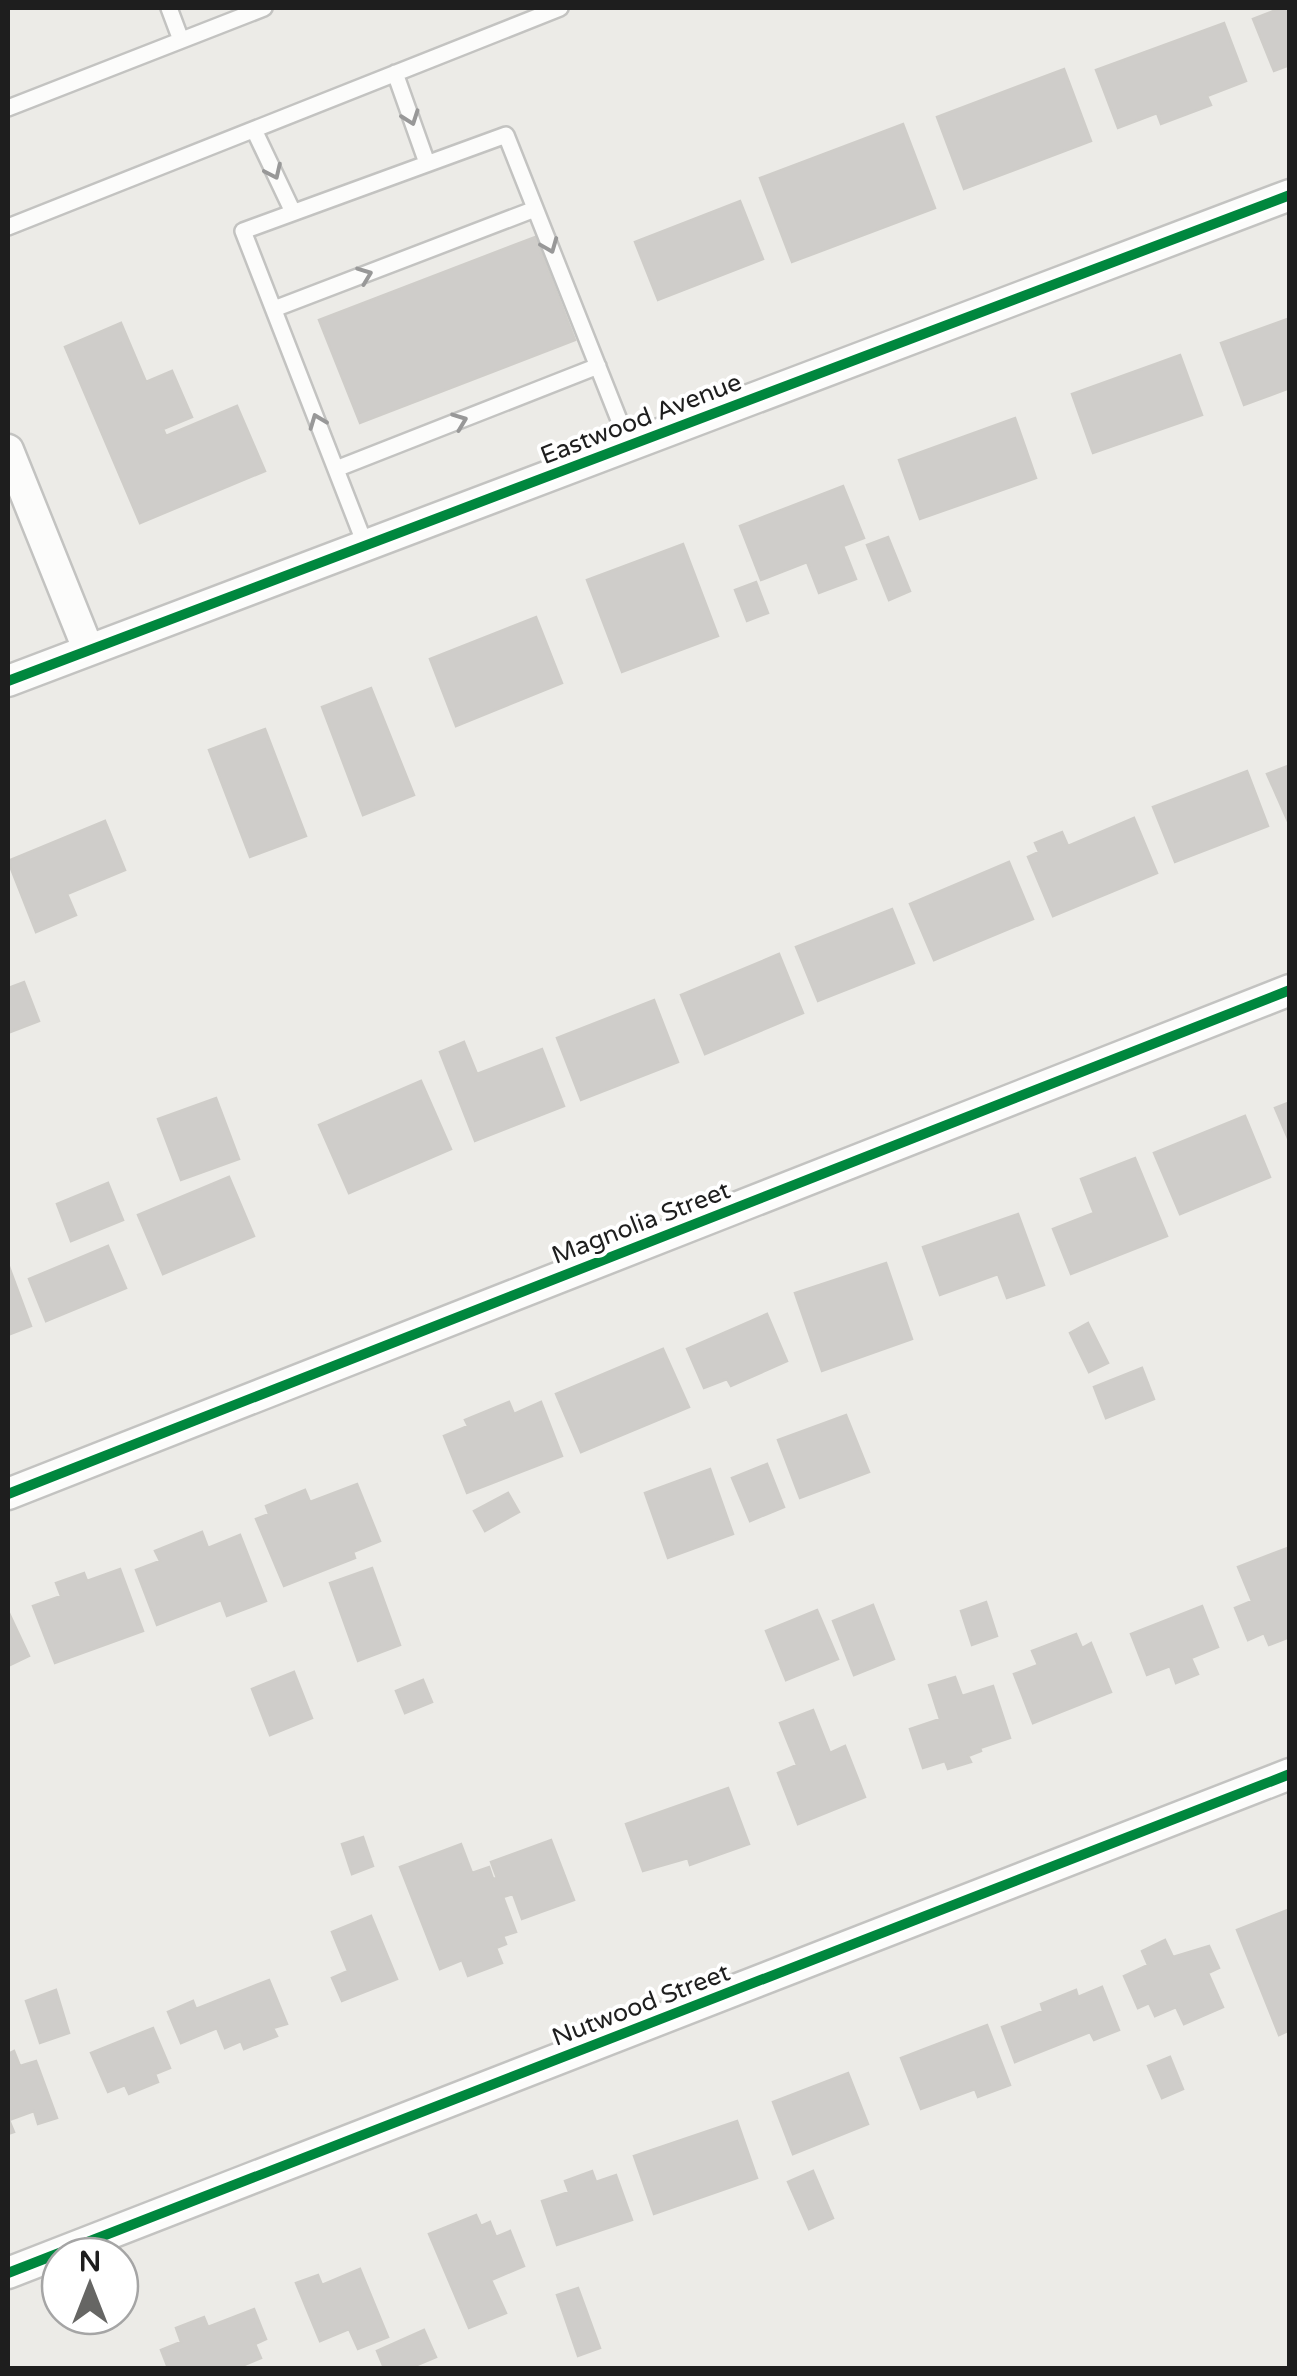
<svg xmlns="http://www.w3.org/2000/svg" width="1297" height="2376" font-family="'Varela Round',sans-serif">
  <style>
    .building { fill: #cfcdca; stroke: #cfcdc9; stroke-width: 2.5 }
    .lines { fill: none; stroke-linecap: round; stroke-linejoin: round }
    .service-casing { stroke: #c3c3c1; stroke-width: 20 }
    .minor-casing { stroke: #c3c3c1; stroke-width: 35 }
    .service { stroke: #fcfcfb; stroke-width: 15 }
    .minor { stroke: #fcfcfb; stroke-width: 30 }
    .cycleway-casing { stroke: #fff; stroke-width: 16 }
    .cycleway { stroke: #00873e; stroke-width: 10 }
    .oneway { stroke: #989898 }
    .labels { text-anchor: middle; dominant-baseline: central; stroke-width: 8; stroke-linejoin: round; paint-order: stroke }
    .street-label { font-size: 25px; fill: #1e1e1e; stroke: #fff }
  </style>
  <rect width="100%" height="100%" fill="#ecebe7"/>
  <path class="building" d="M1281,8H1290V65L1274,71L1253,19Z
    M1224,23L1246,81L1207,96L1211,105L1161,124L1157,113L1118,128L1096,70Z
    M1064,69L1091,141L964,189L937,117Z
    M903,124L935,208L792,262L760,178Z
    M740,201L763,259L658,300L635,242Z
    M535,237L575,340L360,423L319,320Z
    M1290,318V388L1244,405L1221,343Z
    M121,323L146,382L172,371L192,417L163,429L166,436L237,406L265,471L140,523L65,347Z
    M1180,355L1202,415L1093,453L1072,394Z
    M1015,418L1036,478L920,519L899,460Z
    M843,486L864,538L843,546L856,579L819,593L807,562L761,580L740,526Z
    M888,537L910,591L889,600L867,545Z
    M683,544L718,636L622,672L587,580Z
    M756,582L768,613L747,621L735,590Z
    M536,617L562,683L456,726L430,659Z
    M371,688L414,795L363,815L322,707Z
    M265,729L306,836L250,857L209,750Z
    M1290,765V826L1267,774Z
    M1247,771L1268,826L1175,862L1153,807Z
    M1134,818L1157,873L1053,916L1028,857L1039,852L1035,843L1062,832L1068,846Z
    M105,821L125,870L67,894L76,915L36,932L8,861Z
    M1009,862L1033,919L934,960L910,904Z
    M892,909L914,963L818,1001L796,947Z
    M779,954L803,1013L705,1054L681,995Z
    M24,982L39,1021L8,1033V988Z
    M654,1000L678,1062L581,1100L557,1038Z
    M464,1042L477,1074L542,1049L564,1106L475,1141L440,1052Z
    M421,1081L451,1149L349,1193L319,1125Z
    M216,1098L239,1159L181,1180L158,1119Z
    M1290,1102V1143L1275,1108Z
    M1245,1116L1270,1177L1180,1214L1154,1153Z
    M1135,1158L1167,1236L1071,1274L1053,1229L1094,1213L1081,1179Z
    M229,1177L254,1236L163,1274L138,1215Z
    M108,1183L123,1220L71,1241L57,1204Z
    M1018,1214L1044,1285L1007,1298L998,1274L940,1295L923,1247Z
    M108,1246L126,1288L46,1321L29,1279Z
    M886,1263L912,1339L822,1371L795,1293Z
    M8,1264L31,1326L8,1335Z
    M767,1314L787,1361L731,1386L727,1379L704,1388L687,1349Z
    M1088,1323L1108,1363L1089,1372L1070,1333Z
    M663,1349L689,1407L581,1452L556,1394Z
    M1142,1368L1154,1399L1106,1418L1094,1387Z
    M509,1402L514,1414L541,1402L562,1456L467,1493L444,1436L468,1426L465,1420Z
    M846,1415L869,1472L800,1498L778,1440Z
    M767,1464L784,1507L750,1521L732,1478Z
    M710,1469L733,1534L668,1558L645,1493Z
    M357,1484L380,1541L353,1552L355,1558L284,1586L256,1519L269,1514L266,1506L305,1490L310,1502Z
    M508,1493L519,1512L485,1531L474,1511Z
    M202,1532L208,1548L240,1535L266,1601L227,1616L221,1600L157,1625L136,1570L160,1561L155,1551Z
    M1290,1547V1637L1269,1645L1264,1633L1248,1640L1235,1608L1252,1601L1238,1567Z
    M372,1568L400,1645L358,1661L330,1583Z
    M120,1569L143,1631L55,1663L33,1606L61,1596L56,1583L84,1573L87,1581Z
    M986,1602L997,1636L972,1645L961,1611Z
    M873,1605L894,1659L854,1675L833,1621Z
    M1202,1606L1218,1647L1191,1658L1198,1674L1176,1683L1170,1666L1147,1675L1131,1634Z
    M817,1610L838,1659L786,1680L766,1631Z
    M8,1611L29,1656L8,1666Z
    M1076,1634L1082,1648L1091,1643L1111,1692L1033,1723L1014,1674L1038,1665L1032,1651Z
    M294,1672L312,1718L270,1735L252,1689Z
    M955,1677L962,1696L993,1686L1010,1738L980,1748L981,1751L968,1756L971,1762L948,1769L945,1761L923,1768L910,1729L940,1719L929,1685Z
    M423,1680L432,1702L405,1713L396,1691Z
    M813,1710L830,1753L845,1746L865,1797L798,1824L778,1773L797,1765L780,1723Z
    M728,1788L749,1844L690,1865L688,1858L643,1871L626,1824Z
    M363,1837L373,1866L352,1874L342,1844Z
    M551,1840L574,1900L522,1919L513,1894L503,1897L516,1932L503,1936L506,1944L496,1948L502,1963L468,1976L462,1960L440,1969L400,1867L461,1844L472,1873L489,1867L493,1879L497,1878L491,1862Z
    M1290,1909V2030L1279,2035L1237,1930Z
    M371,1916L397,1979L342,2001L332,1978L348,1971L332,1932Z
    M1165,1940L1173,1957L1209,1946L1219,1968L1208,1973L1223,2007L1184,2024L1176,2007L1155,2016L1149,2003L1138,2008L1124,1976L1148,1965L1142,1951Z
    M269,1980L287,2024L273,2028L277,2036L244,2049L241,2041L225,2048L217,2028L181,2043L168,2012L193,2001L196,2009Z
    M1102,1987L1119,2030L1094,2040L1090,2032L1015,2062L1002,2027L1043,2011L1041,2004L1076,1990L1078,1997Z
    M56,1990L69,2033L40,2043L26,2001Z
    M987,2025L1010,2085L978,2097L975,2089L921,2109L901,2058Z
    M153,2028L170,2068L155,2074L158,2082L129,2094L125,2085L108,2092L91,2053Z
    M14,2051L20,2066L36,2061L57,2118L38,2124L34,2111L9,2120L14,2132L8,2134V2054Z
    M1170,2057L1183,2089L1162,2098L1148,2066Z
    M848,2073L868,2124L793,2154L773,2102Z
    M737,2121L757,2178L654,2214L634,2156Z
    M592,2171L596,2182L616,2175L632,2220L557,2245L542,2201L569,2192L565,2181Z
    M813,2171L833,2218L809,2229L788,2182Z
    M476,2215L481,2226L490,2222L496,2237L510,2231L524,2266L491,2280L506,2313L469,2328L429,2234Z
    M360,2269L388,2337L358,2349L349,2329L320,2341L296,2283L318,2275L322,2285Z
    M578,2288L600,2348L578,2356L557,2295Z
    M254,2309L266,2339L255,2344L261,2358L237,2368H168L161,2350L181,2342L176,2328L204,2317L208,2327Z
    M424,2330L436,2357L410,2368H384L377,2351Z"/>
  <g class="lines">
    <defs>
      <path id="service" d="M169,8L181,40
        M395,73L427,163
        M8,108L264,8
        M255,132L293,212
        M8,227L560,8
        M274,309L535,209
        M336,469L598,366
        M365,544L243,231L506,135L629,445"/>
      <path id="minor" d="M8,450L88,649
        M8,681L1290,195
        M8,1494L1290,990
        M8,2273L1290,1774"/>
    </defs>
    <use href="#service" class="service-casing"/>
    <use href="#minor" class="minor-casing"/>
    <use href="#service" class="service"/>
    <use href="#minor" class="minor"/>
    <defs>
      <path id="cycleway" d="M8,681L1290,195
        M8,1494L1290,990
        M8,2273L1290,1774"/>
    </defs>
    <use href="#cycleway" class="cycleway-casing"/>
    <use href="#cycleway" class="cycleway"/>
  </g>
  <defs><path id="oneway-chevron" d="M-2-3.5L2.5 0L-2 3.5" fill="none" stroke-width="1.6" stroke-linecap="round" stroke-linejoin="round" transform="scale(2.5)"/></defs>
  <g class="oneway">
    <use href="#oneway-chevron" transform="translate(411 118) rotate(70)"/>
    <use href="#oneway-chevron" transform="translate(274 172) rotate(65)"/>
    <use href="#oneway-chevron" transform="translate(550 246) rotate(68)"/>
    <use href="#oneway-chevron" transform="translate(365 275) rotate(-21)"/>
    <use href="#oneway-chevron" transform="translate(317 421) rotate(-111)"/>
    <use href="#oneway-chevron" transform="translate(460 421) rotate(-21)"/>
  </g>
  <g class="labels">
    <g class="street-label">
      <text transform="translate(641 419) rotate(-21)">Eastwood Avenue</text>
      <text transform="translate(641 1223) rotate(-21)">Magnolia Street</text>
      <text transform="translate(641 2005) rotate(-21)">Nutwood Street</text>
    </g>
  </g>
  <rect width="1297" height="2376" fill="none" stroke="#1e1e1e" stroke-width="20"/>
  <g transform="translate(90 2286)"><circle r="48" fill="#ffffff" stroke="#a5a5a5" stroke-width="2.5"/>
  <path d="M0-8L18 38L0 25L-18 38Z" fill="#666664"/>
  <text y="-15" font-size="28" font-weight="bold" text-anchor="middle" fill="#1e1e1e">N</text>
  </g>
</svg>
